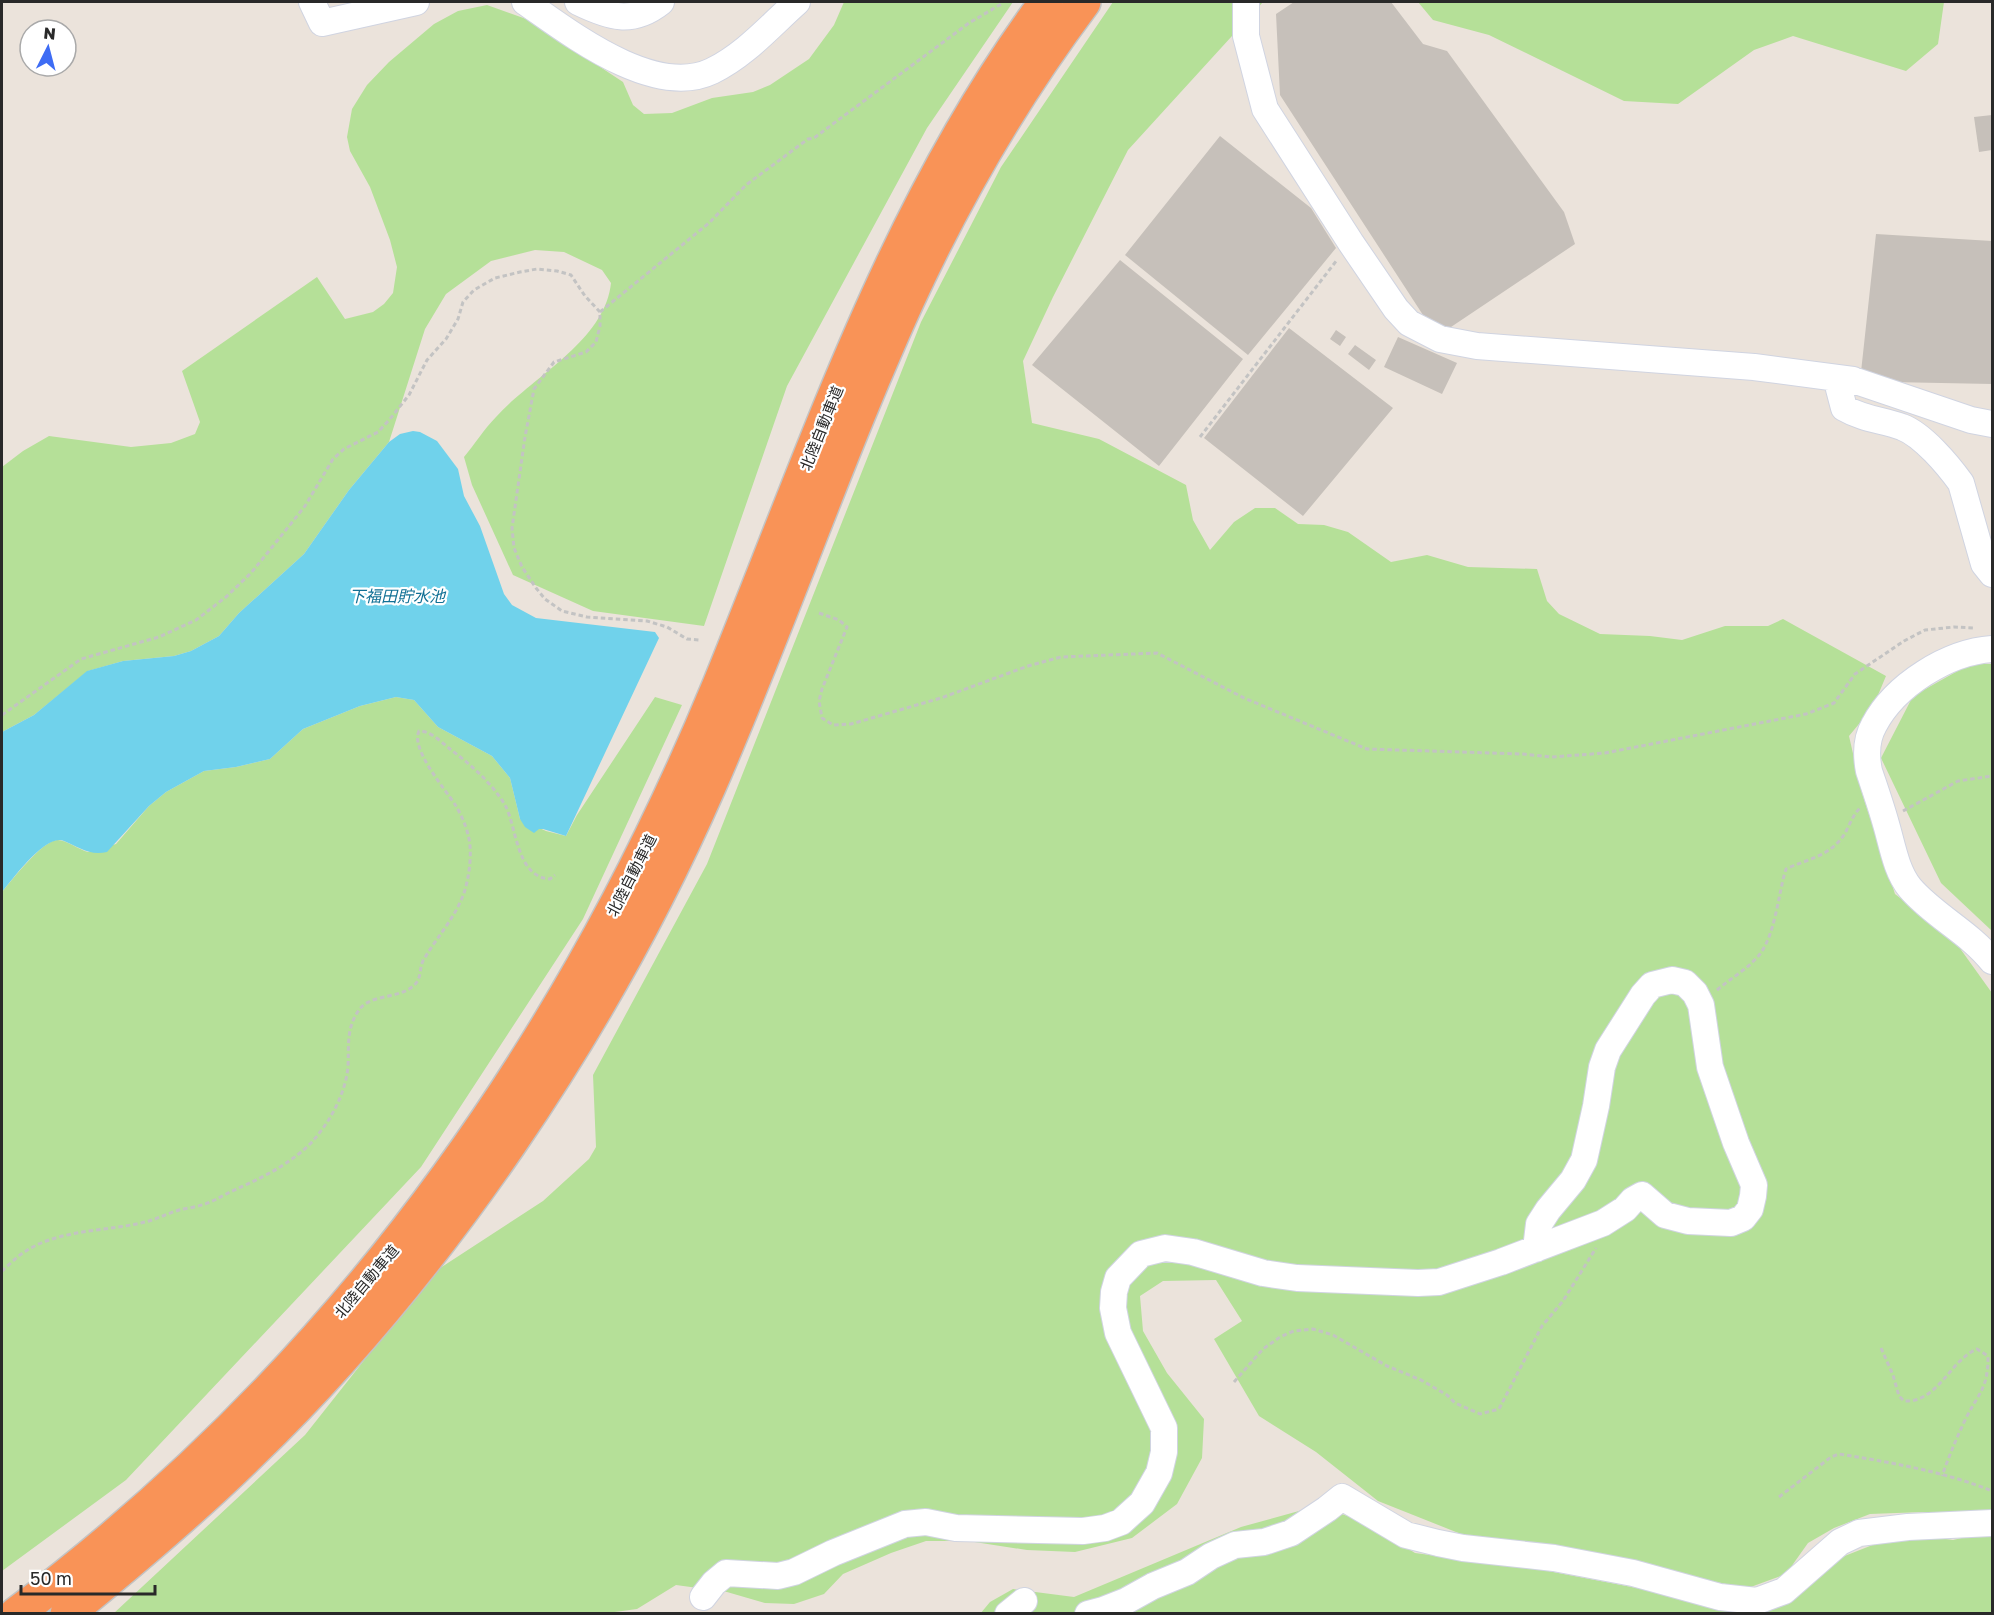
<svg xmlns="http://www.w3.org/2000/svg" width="1994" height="1615" font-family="'Golos Text','Noto Sans JP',sans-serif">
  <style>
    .green { fill: #b5e098 }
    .water { fill: #70d2eb }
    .building { fill: #c6c0ba }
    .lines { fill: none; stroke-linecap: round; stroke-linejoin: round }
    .minor-casing { stroke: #d0d4e1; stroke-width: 28 }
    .highway-casing { stroke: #c3c3c3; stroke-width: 36 }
    .path { stroke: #c3c3c3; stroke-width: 3; stroke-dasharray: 4.5 3; stroke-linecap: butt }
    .minor { stroke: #fff; stroke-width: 26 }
    .highway { stroke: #f99357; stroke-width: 33 }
    .labels { text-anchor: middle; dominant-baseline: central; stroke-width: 4.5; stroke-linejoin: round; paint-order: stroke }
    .street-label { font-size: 15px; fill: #292929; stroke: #fff }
    .water-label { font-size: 16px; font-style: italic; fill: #117095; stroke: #fff }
  </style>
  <rect width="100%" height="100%" fill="#ebe3db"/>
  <path class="green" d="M844,2H1013L927,128L787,386L704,626L593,611L513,575L472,485L464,457C475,444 484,429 496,417C532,377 605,341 611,283L602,270L564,252L535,250L491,261L446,294L425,329L389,442L349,490L304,554L239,613L219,636L191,651L174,656L123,661L88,671L34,715L2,732V467L23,451L49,436L131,447L171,443L195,434L200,422L182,371L317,277L345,319L373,312L384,304L393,293L397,267L390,240L370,187L350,151L347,137L352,109L367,85L389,62L434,24L458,11L487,5L529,20L623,82L633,105L644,114L672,113L712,98L753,92L770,85L809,59L834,25Z
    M1113,2H1263L1128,150L1053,297L1023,361L1032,423L1099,439L1186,485L1193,520L1210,550L1234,522L1255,508H1275L1298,524L1324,525L1348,532L1391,562L1427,555L1468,567L1537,569L1547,601L1559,614L1600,634L1650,636L1682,640L1725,626H1768L1783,619L1886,676L1873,707L1849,736L1862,793L1895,894L1954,940L1992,993V1513L1923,1512L1870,1514L1834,1528L1808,1543L1786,1574L1748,1588L1466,1536L1378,1501L1316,1452L1259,1416L1214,1339L1242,1321L1216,1280L1163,1281L1140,1296L1143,1331L1167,1373L1204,1419L1202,1458L1177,1504L1132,1538L1075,1552L1027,1550L968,1541H926L891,1553L843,1574L824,1594L794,1604L765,1603L727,1592L676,1585L637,1609L600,1614H113L305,1435L434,1272L543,1201L589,1159L596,1147L593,1075L707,864L921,322L1001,167Z
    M1418,2H1944L1938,44L1906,71L1793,36L1754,50L1678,104L1624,101L1489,35L1433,20Z
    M1970,664H1992V931L1941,883L1881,758L1913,696Z
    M396,697L414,700L438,727L492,756L510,778L520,819L546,831L566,836L577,815L655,697L682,705L583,919L421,1167L126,1480L2,1571V892C12,880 42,841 57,840C64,839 80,850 88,852L116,844L149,806L166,792L204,771L236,767L270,759L303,729L360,706Z
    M1317,1506L1366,1522L1415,1553L1543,1570L1658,1592L1714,1608L1774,1609L1837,1559L1903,1533L1953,1540L1992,1531V1613L980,1614L990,1602L1013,1589L1074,1597L1241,1527Z"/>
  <path class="water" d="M413,431L420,432L437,441L458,469L464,496L480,526L504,594L512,605L536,618L655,632L659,638L566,836L543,829H539L534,833L525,827L520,819L510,778L492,756L438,727L414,700L396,697L360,706L303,729L270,759L236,767L204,771L166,792L149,806L107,852C89,856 79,847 64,841C46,833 12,880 2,892V732L34,715L87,671L123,661L174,656L191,651L219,636L239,613L304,554L349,490L389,442L400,434Z"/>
  <path class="building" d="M1294,2H1391L1423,44L1447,51L1564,212L1575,244L1448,329L1423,315L1280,95L1276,14Z
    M1992,115V150L1979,152L1974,117Z
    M1220,136L1311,208L1336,248L1248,355L1125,255Z
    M1876,234L1992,241V384L1890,382L1861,372Z
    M1120,260L1243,359L1159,466L1032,365Z
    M1289,328L1393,408L1303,516L1204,438Z
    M1336,330L1346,337L1340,346L1330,339Z
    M1398,337L1457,363L1442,394L1384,367Z
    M1355,345L1376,360L1369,370L1348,354Z"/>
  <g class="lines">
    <defs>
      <path id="minor" d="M312,2L322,23L416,2
        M525,2C570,33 654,99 712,71C745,55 770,26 797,2
        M578,2C609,17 632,25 661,2
        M1246,2V36L1265,109L1351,243L1396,309L1409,323L1440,339L1477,346L1754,367L1853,380L1971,420L1992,424
        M1853,380L1839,389L1844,408C1863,419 1882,420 1902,427C1923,435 1948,465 1961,483L1984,564L1992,574
        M1992,649C1948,652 1895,685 1874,725C1866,739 1866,756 1869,771C1875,789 1881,806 1886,824C1892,844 1896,871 1910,888C1934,916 1969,932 1992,961
        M703,1597L714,1583L726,1573L778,1576L794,1572L833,1553L905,1524L926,1522L956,1528L1083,1531L1105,1528L1121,1522L1142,1503L1159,1473L1164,1452V1428L1118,1333L1113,1308L1114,1292L1118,1278L1141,1254L1165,1248L1193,1252L1263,1273L1297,1278L1418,1283L1439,1282L1501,1262L1603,1223L1625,1209L1633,1200L1642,1195L1665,1215L1688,1221L1731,1223L1743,1218L1750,1209L1753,1196L1754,1185L1736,1143L1710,1067L1701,1005L1695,993L1685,983L1672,980L1652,985L1643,995L1608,1050L1602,1067L1596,1106L1584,1160L1573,1180L1548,1210L1539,1224L1536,1249
        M1008,1614L1024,1601
        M1088,1614L1103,1610L1126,1601L1153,1586L1187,1572L1211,1556L1235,1545L1264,1542L1291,1533L1327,1509L1342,1497L1406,1535L1438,1543L1463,1548L1554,1558L1633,1573L1720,1597L1757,1601L1784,1591L1840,1542L1859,1533L1908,1527L1992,1523"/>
      <path id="highway" d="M16,1614C339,1372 566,1056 719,685C815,451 893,207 1046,2
        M67,1614C130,1563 192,1511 250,1454C439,1272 604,1027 709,787C779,627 835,461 907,302C955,197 1015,94 1084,2"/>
    </defs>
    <use href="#minor" class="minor-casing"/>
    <use href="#highway" class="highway-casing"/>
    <path class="path" d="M600,312L709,223L746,185L808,139L814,138L969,23L1003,3
      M1200,437L1337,260
      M819,613L839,620L847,627L822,689L819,701L822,718L833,725L851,724L941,698L1028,666L1061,657L1157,653L1244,698L1367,749L1523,754L1552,757L1605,753L1806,714L1834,703L1855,674L1904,641L1925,630L1954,627L1974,628
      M2,715L81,659L159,637L196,620L226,597L251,573L273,546L305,506L333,459L344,449L378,432L390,419L409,395L427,360L446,339L458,319L463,302L474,290L495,278L520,272L537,269L557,271L571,275L585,296L600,312V326L596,342L586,352L554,362L534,389L525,437L512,528L514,548L522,567L536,588L545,599L562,611L587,617L647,621L667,627L687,639L700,640
      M1903,811L1958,781L1992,776
      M1717,990C1731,978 1748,969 1760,954C1776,932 1778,894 1786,869C1805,860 1826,857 1840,840C1848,832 1850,818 1860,808
      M2,1271C9,1265 17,1256 26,1251C62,1228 109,1232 149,1221C159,1218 169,1213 179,1210C187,1208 197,1207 205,1204C214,1201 222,1196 230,1192C259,1179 288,1166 311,1143C330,1122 345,1095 348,1067C349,1046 346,1028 359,1010C370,994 397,999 412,987C423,979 418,969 424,959C437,937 455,918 464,893C469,878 473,851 468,835C466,825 461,815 456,806C446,790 410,749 419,731C431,731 441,742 450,749C471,765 491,782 505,805C517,827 516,877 550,879L555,875
      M1881,1348L1893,1375L1899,1396L1904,1401C1938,1403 1950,1360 1977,1349L1988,1356C1988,1388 1980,1391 1966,1418C1957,1437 1949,1456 1942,1476
      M1234,1382L1263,1349L1280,1337L1294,1331L1313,1329L1333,1335L1387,1366L1421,1380L1447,1395L1455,1403L1480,1414L1499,1409L1542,1326L1563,1301L1596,1248
      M1779,1497L1831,1457L1839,1454C1889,1462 1946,1472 1992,1491"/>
    <use href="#minor" class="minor"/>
    <use href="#highway" class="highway"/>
  </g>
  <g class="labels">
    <g class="street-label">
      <text transform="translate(821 428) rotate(-68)">北陸自動車道</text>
      <text transform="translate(631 875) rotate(-63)">北陸自動車道</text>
      <text transform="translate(366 1281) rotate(-50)">北陸自動車道</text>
    </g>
    <g class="water-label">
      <text x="397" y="596">下福田貯水池</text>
    </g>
  </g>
  <rect width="1994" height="1615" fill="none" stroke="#292929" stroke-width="6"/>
  <g transform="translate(48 48) rotate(6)"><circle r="28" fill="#ffffff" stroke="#a9a9a9" stroke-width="1.5"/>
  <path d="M0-4.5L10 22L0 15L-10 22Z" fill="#3e6cf4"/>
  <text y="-9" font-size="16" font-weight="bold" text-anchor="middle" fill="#292929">N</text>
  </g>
  <path d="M21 1585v9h134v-9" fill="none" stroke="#292929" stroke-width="3"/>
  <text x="30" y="1585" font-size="18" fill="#292929" stroke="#ffffff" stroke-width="4.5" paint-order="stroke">50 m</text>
</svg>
